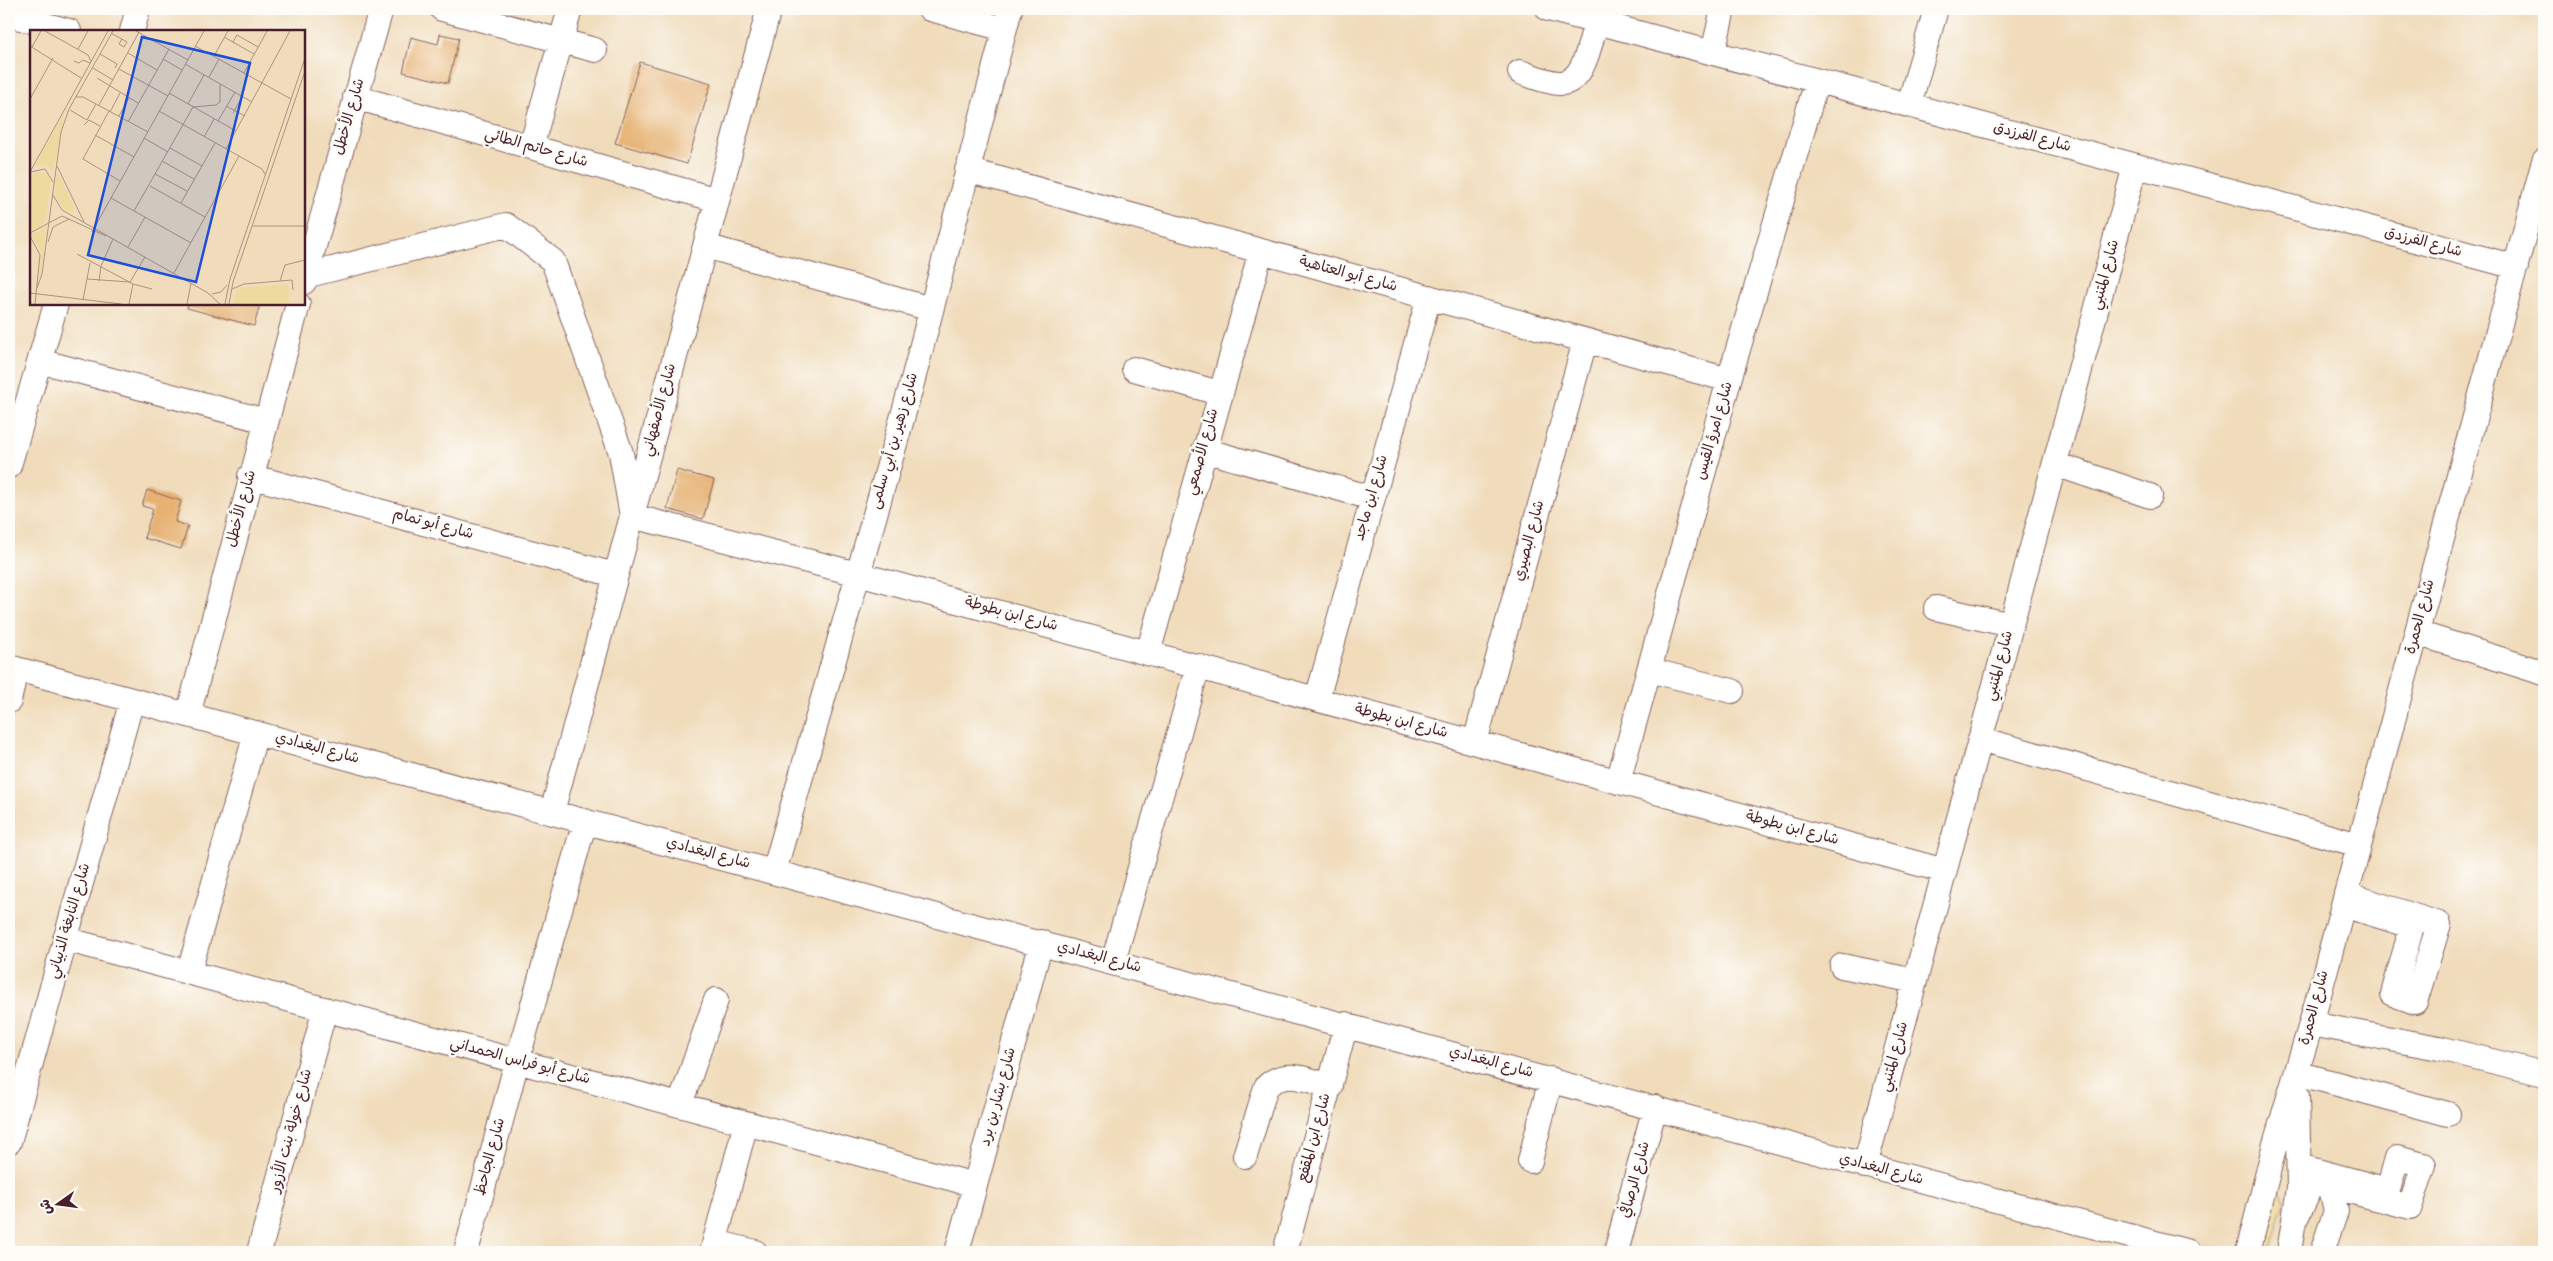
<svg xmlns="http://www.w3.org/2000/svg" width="2553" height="1261" font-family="Dekko,'Playpen Sans Arabic',sans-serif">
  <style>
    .sand { fill: #eeda9e; stroke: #9c7c64 }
    .building { fill: #e6b172 }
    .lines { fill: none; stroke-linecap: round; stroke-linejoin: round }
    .minor-casing { stroke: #84615d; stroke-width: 26 }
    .minor { stroke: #fff; stroke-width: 24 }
    .labels { text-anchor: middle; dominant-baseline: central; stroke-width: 5; stroke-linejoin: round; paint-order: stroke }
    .street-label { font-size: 15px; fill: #4a1f2b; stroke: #fdfcf7 }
    .inset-road { fill: none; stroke: #ae9081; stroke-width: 1 }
    .view { fill: #1d4ed8; fill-opacity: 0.15; stroke: #1d4ed8; stroke-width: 2.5 }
    .inset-edge { fill: none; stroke: #4a1f2b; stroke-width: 2.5 }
  </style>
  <rect width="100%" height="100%" fill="#fdfcf7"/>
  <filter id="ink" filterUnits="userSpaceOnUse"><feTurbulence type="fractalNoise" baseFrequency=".02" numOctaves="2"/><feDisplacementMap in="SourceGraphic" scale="10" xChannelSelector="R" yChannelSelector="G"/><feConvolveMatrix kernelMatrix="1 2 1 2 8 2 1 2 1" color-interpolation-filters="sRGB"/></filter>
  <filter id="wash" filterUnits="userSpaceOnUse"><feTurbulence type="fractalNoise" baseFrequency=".0096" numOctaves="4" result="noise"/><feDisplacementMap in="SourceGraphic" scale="20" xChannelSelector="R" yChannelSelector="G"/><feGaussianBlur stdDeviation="1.12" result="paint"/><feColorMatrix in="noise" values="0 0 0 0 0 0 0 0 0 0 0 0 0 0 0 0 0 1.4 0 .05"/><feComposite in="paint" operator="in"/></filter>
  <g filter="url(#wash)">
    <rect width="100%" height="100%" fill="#f0dcbb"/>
    <path class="sand" d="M2276,1168L2283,1203L2270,1248L2254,1246Z"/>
    <g id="blocks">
      <path class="building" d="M440,34L459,38L448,83L403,72L411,37L438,44Z
        M640,62L711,83L687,164L615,143Z
        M188,304H260L254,326L187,308Z
        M677,470L714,480L703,519L667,509Z
        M147,490L181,501L175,522L188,526L181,549L144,538L153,509L142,506Z"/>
    </g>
  </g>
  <g filter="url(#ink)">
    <use href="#blocks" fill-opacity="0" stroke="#84615d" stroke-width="1"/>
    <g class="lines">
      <defs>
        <path id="minor" d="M442,9L595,50
          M930,9L1004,29
          M1548,9L2516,267
          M9,15L69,31
          M132,31L138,9
          M1713,53L1723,9
          M1520,72C1532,76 1546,82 1558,83C1585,85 1590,41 1596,22
          M355,97L717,200
          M1909,105L1936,9
          M531,147L570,9
          M967,170L1729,380
          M705,246L931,309
          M305,276L506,225L553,261L621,453L632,516L858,574L1945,871
          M304,282L381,9
          M40,361L266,421
          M1134,369L1219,393
          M1204,450L1372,498
          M2055,464L2150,496
          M9,466L56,304
          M250,476L615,575
          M1936,608L2011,625
          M2417,633L2544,673
          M1148,653L1261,251
          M9,667L2189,1252
          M1649,670L1732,691
          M1317,699L1429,297
          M9,701L16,669
          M188,715L298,304
          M1980,739L2359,845
          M1475,742L1585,341
          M1618,782L1729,380L1817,81
          M552,812L769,9
          M774,872L911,387L1010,9
          M2343,905L2412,926L2393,994L2415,1002L2439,924L2346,894
          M65,939L975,1185
          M1113,962L1198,666
          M1842,966L1915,981
          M189,972L256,733
          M2311,1024L2439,1048L2544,1074
          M2297,1073L2448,1114
          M680,1105L716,1000
          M9,1142L132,700
          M1245,1156L1266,1087C1284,1068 1308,1080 1330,1086
          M1530,1161L1551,1079
          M1865,1166L2135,166
          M2296,1218L2314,1182L2410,1207L2424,1165L2397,1158L2388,1190L2299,1166
          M715,1242L755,1252
          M259,1252L325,1009
          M466,1252L517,1061L585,821
          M712,1252L746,1123
          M957,1252L1041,942
          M1285,1252L1346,1024
          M1616,1252L1655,1107
          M2248,1252L2275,1144L2311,1024L2544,161
          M2289,1252L2299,1188L2297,1095
          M2322,1252L2336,1211L2328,1175"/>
      </defs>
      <use href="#minor" class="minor-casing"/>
      <use href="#minor" class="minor"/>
    </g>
  </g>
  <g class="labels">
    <g class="street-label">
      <text transform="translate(350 117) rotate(-74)">شارع الأخطل</text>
      <text transform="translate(2032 138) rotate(15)">شارع الفرزدق</text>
      <text transform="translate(536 149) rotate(16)">شارع حاتم الطائي</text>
      <text transform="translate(2423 243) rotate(15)">شارع الفرزدق</text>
      <text transform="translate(1348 275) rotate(15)">شارع أبو العتاهية</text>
      <text transform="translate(2106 275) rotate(-75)">شارع المتنبي</text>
      <text transform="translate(660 410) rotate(-75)">شارع الأصفهاني</text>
      <text transform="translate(1715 431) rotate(-74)">شارع امرؤ القيس</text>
      <text transform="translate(895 441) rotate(-74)">شارع زهير بن أبي سلمى</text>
      <text transform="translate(1203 452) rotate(-75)">شارع الأصمعي</text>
      <text transform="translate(1372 498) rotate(-74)">شارع ابن ماجد</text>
      <text transform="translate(242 509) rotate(-75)">شارع الأخطل</text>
      <text transform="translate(433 525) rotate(15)">شارع أبو تمام</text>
      <text transform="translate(1530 541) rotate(-75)">شارع البصيري</text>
      <text transform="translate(1011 615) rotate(15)">شارع ابن بطوطة</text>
      <text transform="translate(2421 617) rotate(-75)">شارع الحمرة</text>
      <text transform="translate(2000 666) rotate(-75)">شارع المتنبي</text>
      <text transform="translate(1401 722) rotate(15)">شارع ابن بطوطة</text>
      <text transform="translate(317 749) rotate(15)">شارع البغدادي</text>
      <text transform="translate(1792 829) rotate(15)">شارع ابن بطوطة</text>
      <text transform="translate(708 854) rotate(15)">شارع البغدادي</text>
      <text transform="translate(70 921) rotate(-74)">شارع النابغة الذبياني</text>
      <text transform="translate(1099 958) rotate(15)">شارع البغدادي</text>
      <text transform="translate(2315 1008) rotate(-75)">شارع الحمرة</text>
      <text transform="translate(1895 1057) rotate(-75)">شارع المتنبي</text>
      <text transform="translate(520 1062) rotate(15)">شارع أبو فراس الحمداني</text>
      <text transform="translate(1491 1063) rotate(15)">شارع البغدادي</text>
      <text transform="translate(999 1097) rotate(-75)">شارع بشار بن برد</text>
      <text transform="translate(292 1131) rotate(-75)">شارع خولة بنت الأزور</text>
      <text transform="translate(1315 1138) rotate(-75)">شارع ابن المقفع</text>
      <text transform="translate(491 1157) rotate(-75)">شارع الجاحظ</text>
      <text transform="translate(1881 1170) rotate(15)">شارع البغدادي</text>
      <text transform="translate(1636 1180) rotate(-75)">شارع الرصافي</text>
    </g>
  </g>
  <g transform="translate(30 30)">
    <rect width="275" height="275" fill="#f0dcbb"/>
    <path d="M35,81L23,142L17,136H5ZM27,141L44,178L43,183L34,179L25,166ZM5,142L17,143L21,151L16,189L12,196L0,201V148ZM16,197L11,244L9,249L11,221L1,205ZM258,254L260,274H203L206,262L213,258Z" fill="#eeda9e"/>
    <path class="inset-road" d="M15,1L58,25L61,31M106,1L158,30M81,3L97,12L94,17L89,14L92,9M194,7L224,24M203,12L207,5L228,17M0,16L51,48M165,16L261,69M2,17L11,1M48,19L58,1M98,23L127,40M70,24L87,34L85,38M184,26L198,1M133,29L152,40M44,31L49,33L53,30L60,33M155,34L222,72M63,38L83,50M89,39L138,66M214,43L237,1M179,47L189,29M67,48L108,73M139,63L206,101M46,67H53L118,102M0,69L23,28M158,74L174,45M69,75L109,2M196,76L215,86M40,80L57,90L66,74M79,81L53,129L90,151M129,81L232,139L235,144M80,82L90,63M203,83L212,67M89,86L99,68M188,91L205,62M98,92L139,19M54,95L59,90L70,96M65,105L104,127M174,107L184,89M114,108L138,122M140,118L172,136M196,119L260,1M132,131L164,149M27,136L54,192M0,142L78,1M0,142L15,139L23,152M125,144L157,161M120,156L175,187M23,165L32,180L178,263L190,274M81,168L161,213M151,173L185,113M104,181L163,77L186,75L190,72V54M223,196H275M62,202L174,1M0,203L32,186L76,206M0,206L10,225L5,274M18,212L23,197L39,189M98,217L115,187M47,224L103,254L122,259M144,243L209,126M57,249L100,252L115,227M69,251L71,236L83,209M250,251L255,235L275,230M7,258L12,244L31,102L39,79L83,1M202,259L214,254L262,250L263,260M0,263L91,274M182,264L191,262L197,255M53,270L60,233M99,274L103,254M157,274L161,253M195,274L200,249L275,28M199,274L203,252L275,41"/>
    <path class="view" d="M112,7L220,33L166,252L58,225Z"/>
    <rect width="275" height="275" class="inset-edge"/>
  </g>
  <rect width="2553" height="1261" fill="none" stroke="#fdfcf7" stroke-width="30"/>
  <g transform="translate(58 1204) rotate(256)" stroke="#fdfcf7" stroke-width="4" paint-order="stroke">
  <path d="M0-4L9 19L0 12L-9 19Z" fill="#4a1f2b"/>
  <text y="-8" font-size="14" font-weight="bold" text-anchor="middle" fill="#4a1f2b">ش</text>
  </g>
</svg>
